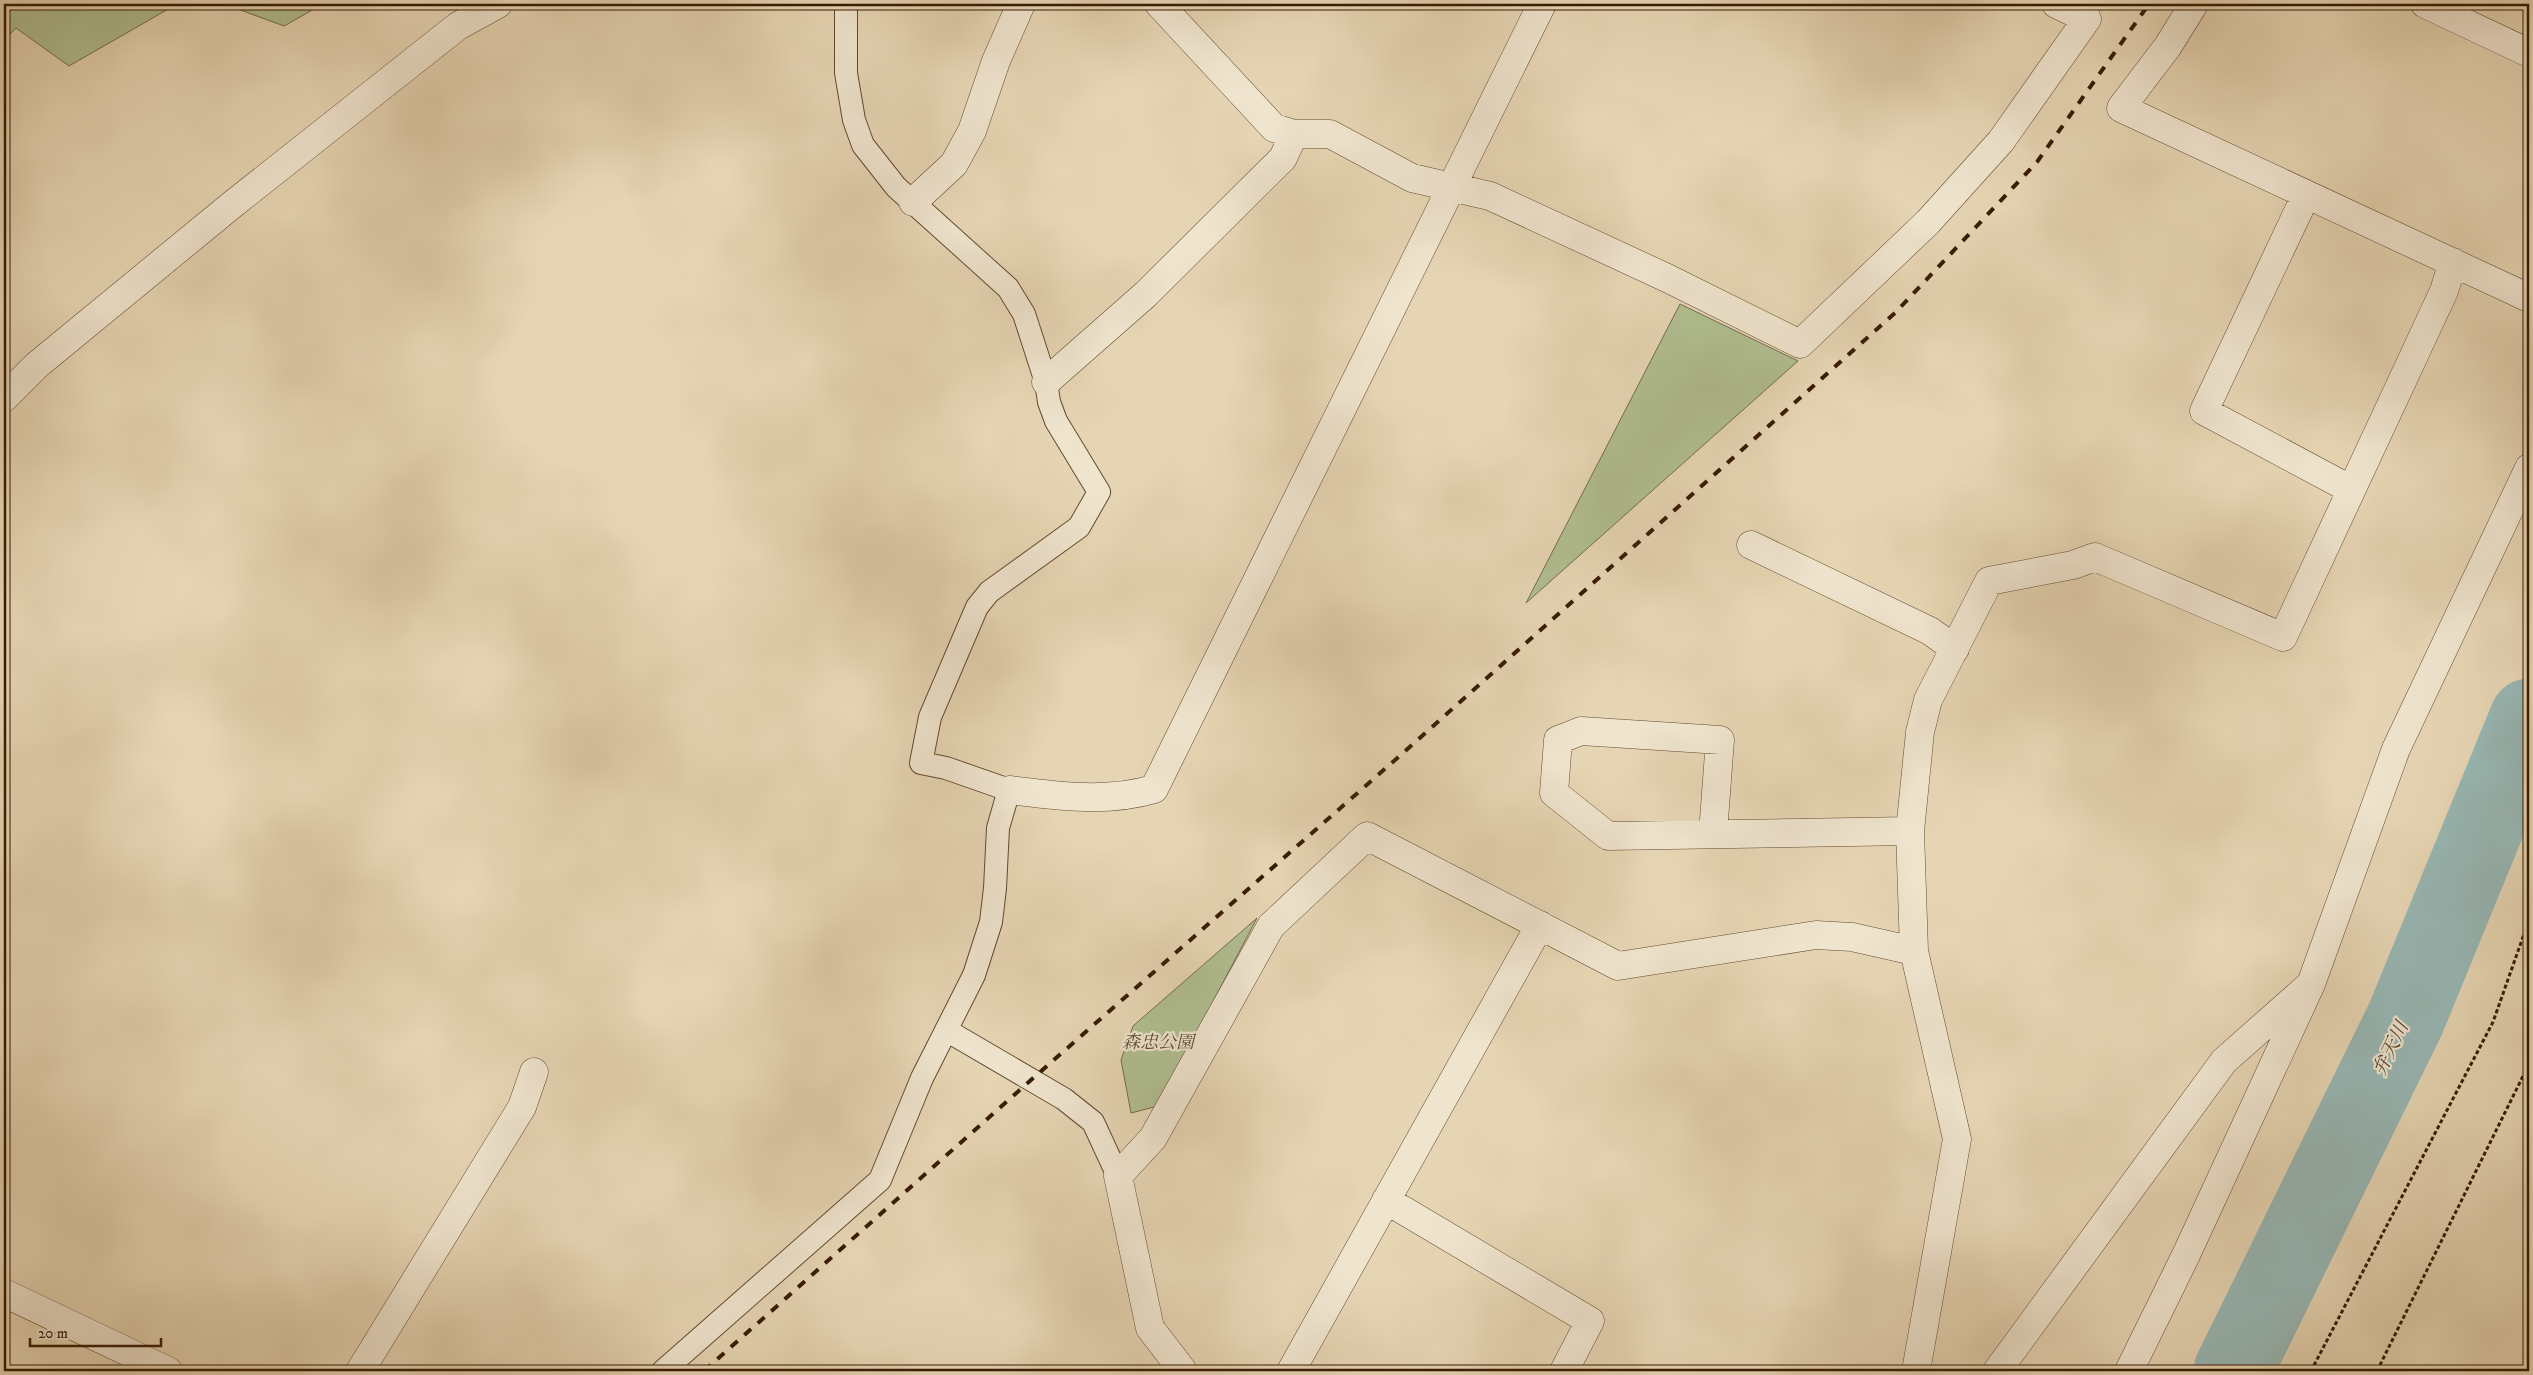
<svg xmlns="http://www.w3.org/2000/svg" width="2533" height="1375" font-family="'IM FELL DW Pica','Noto Serif JP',serif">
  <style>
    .green { fill: #b0be90; stroke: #746c4a }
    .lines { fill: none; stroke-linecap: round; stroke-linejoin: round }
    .river { stroke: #98b7b4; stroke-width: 79 }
    .lane-casing { stroke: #634a30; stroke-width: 24 }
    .street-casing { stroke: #634a30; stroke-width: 29 }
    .path { stroke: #371b04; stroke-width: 3; stroke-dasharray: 4 2.5; stroke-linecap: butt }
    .lane { stroke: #efe4ce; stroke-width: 22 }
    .street { stroke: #efe4ce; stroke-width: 28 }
    .rail { stroke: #371b04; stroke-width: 4; stroke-dasharray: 9 9; stroke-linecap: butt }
    .labels { text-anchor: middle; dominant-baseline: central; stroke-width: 4.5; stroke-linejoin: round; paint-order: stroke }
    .park-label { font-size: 18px; font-style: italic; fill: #5b4c2e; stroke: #efe4ce }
    .water-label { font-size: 19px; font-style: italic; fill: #544a39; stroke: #efe4ce }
  </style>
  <rect width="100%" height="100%" fill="#e6d5b3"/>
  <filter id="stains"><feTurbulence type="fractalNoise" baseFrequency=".004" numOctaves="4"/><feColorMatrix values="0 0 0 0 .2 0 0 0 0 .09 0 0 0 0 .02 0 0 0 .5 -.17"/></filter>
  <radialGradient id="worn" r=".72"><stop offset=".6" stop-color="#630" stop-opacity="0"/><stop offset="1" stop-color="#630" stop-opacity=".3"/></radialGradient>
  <path class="green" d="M4,4H177L69,66L16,28L4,40Z
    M224,4H323L284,26Z
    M1680,304L1798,361L1526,603Z
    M1257,918L1158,1106L1131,1113L1121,1060L1133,1026Z"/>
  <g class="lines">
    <path class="river" d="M2233,1371L2406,1018L2529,718"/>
    <defs>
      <path id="lane" d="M946,1030L1064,1099L1093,1122L1118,1176
        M663,1371L880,1180L922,1078L974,975L991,922L995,888L998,828L1009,790L946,768L921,763L930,717L977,607L989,592L1079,527L1099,492L1056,421L1049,402L1046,382L1024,314L1008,288L896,187L863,145L854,120L846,73V4"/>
      <path id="street" d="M1159,4L1274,128L1294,134H1330L1412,178L1490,196L1667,278L1800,344L1928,222L2001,141L2087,19L2056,4
        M2194,4L2168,46L2121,108L2529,298
        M2425,4L2529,53
        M2306,195L2204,411L2350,489
        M913,202L954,164L972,131L996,61L1021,4
        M1046,382L1146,294L1283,158L1294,134
        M4,398L37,365L233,204L458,26L498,4
        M1751,545L1930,631L1955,649
        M1009,790C1057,796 1107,803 1154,789L1542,4
        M1713,833L1720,740L1581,731L1558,740L1554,793L1608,836L1910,831
        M2311,984L2396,749L2529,468
        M1386,1200L1590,1321L1564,1371
        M4,1293L168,1371
        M360,1371L522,1107L534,1072
        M1183,1371L1150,1328L1118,1176L1153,1138L1271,926L1367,836L1618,966L1816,935L1852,937L1914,951
        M1291,1371L1540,925
        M1916,1371L1957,1139L1914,951L1910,831L1920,732L1928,700L1989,581L2073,565L2095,557L2283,637L2444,291L2453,262
        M1997,1371L2224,1061L2311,984L2186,1255L2129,1371"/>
    </defs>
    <use href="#lane" class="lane-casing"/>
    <use href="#street" class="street-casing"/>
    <path class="path" d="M2311,1371L2493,1022L2529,920
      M2377,1371L2529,1064"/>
    <use href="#lane" class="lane"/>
    <use href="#street" class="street"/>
    <path class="rail" d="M704,1371L1031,1080L1403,753L1895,313L2037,162L2149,4"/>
  </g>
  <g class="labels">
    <g class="park-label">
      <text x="1158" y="1043">森忠公園</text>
    </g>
    <g class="water-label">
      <text transform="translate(2391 1049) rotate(-64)">弁天川</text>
    </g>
  </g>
  <rect width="2533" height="1375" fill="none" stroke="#e6d5b3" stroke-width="20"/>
  <rect x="5" y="5" width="2523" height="1365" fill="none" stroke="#371b04" stroke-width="2.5"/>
  <rect x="10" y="10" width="2513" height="1355" fill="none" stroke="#371b04"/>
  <path d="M30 1338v8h131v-8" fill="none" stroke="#371b04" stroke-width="2.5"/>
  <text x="38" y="1338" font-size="15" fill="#371b04" stroke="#efe4ce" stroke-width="4" paint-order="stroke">20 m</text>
  <rect width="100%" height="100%" filter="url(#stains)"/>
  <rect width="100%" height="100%" fill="url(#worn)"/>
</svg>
